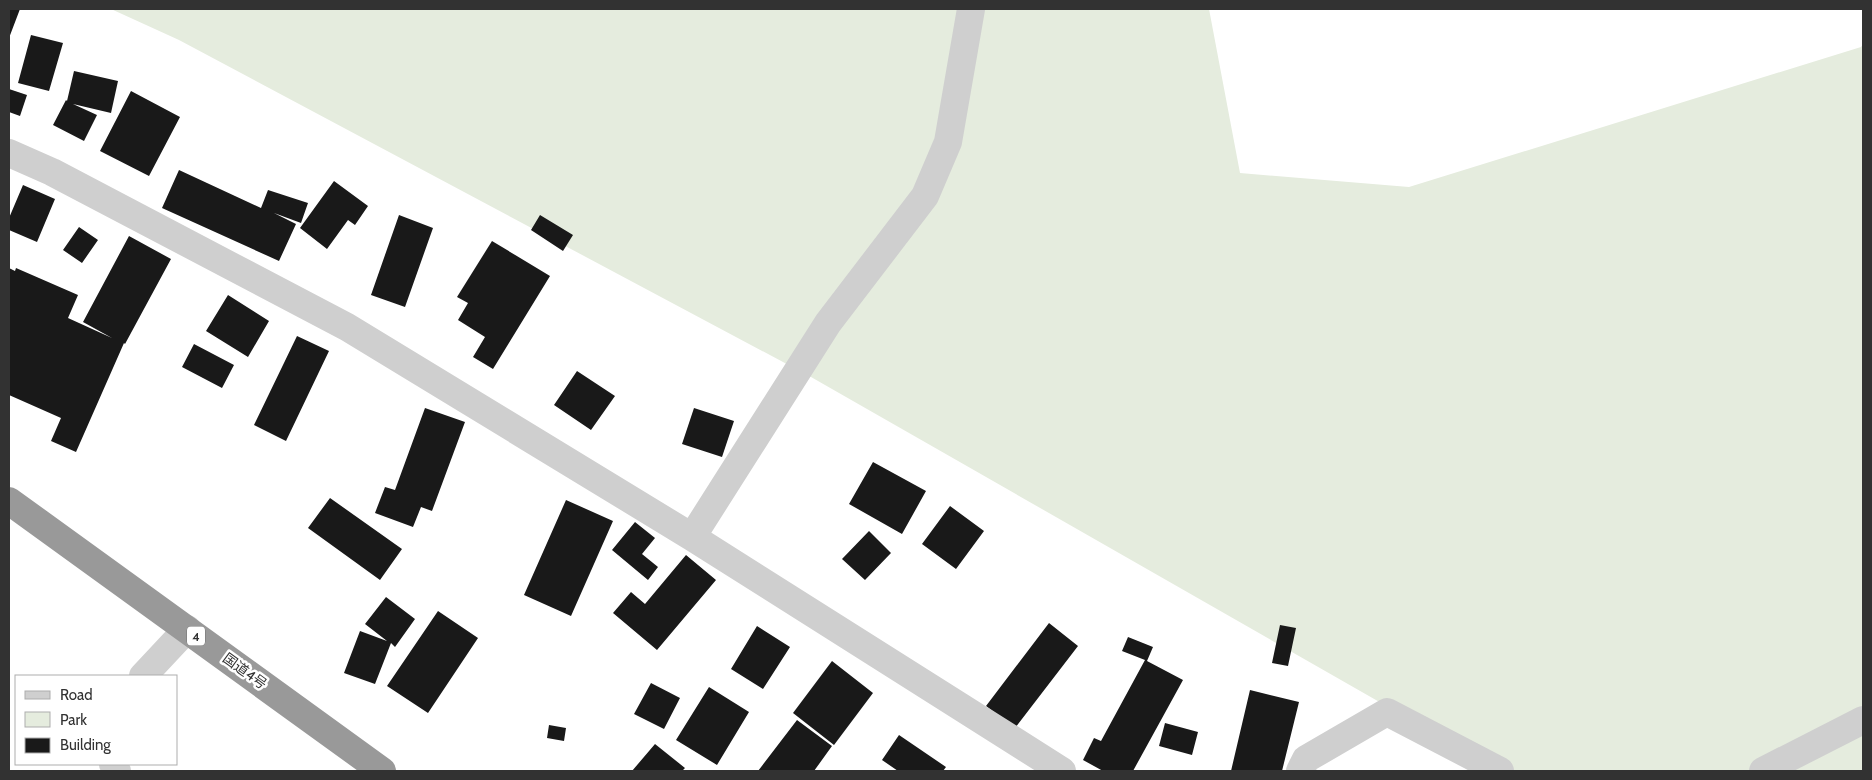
<svg xmlns="http://www.w3.org/2000/svg" width="1872" height="780" font-family="Cabin,'Noto Sans JP',sans-serif">
  <style>
    .green { fill: #e5ecde }
    .building { fill: #191919 }
    .lines { fill: none; stroke-linecap: round; stroke-linejoin: round }
    .street { stroke: #cfcfcf; stroke-width: 28 }
    .highway { stroke: #999; stroke-width: 28 }
    .labels { text-anchor: middle; dominant-baseline: central; stroke-width: 5; stroke-linejoin: round; paint-order: stroke }
    .shield { fill: #fff; stroke: #707070; stroke-width: 1 }
    .shield-label { font-size: 12px; font-weight: bold; fill: #323232 }
    .street-label { font-size: 14px; fill: #323232; stroke: #fff }
  </style>
  <rect width="100%" height="100%" fill="#fff"/>
  <path class="green" d="M111,9H1209L1240,173L1409,187L1861,47L1863,44V771H1469L1439,736L811,377L179,40Z"/>
  <path class="building" d="M9,9H20L9,38Z
    M31,35L63,43L49,91L18,83Z
    M74,71L118,81L111,113L73,104L97,115L84,141L53,125L66,100L67,101Z
    M9,89L27,95L20,116L9,112Z
    M131,91L180,117L149,176L100,151Z
    M179,170L261,208L268,190L308,203L301,223L274,213L296,224L279,261L162,208Z
    M334,181L368,206L355,225L348,220L327,249L300,228Z
    M23,185L55,199L37,242L9,230V218Z
    M399,215L433,228L405,307L371,295Z
    M540,215L573,235L563,251L531,230Z
    M79,227L98,240L82,263L63,250Z
    M129,236L171,259L125,344L124,343L76,452L51,441L61,418L9,395V268L15,271L16,268L78,295L68,318L112,338L83,322Z
    M492,241L550,276L493,369L473,357L485,337L458,320L468,303L457,297Z
    M228,295L269,321L248,357L206,331Z
    M297,336L329,351L286,441L254,425Z
    M194,344L234,365L222,388L182,367Z
    M577,371L615,396L591,430L554,405Z
    M425,408L465,422L432,511L421,507L413,527L375,513L385,487L395,490Z
    M694,408L734,421L722,457L682,444Z
    M873,462L926,491L902,534L849,504Z
    M330,498L402,549L380,580L308,528Z
    M566,500L613,521L571,616L524,595Z
    M950,506L984,531L956,569L922,544Z
    M635,522L655,538L642,554L658,567L648,580L612,550Z
    M869,531L891,553L865,580L842,559Z
    M686,555L716,580L657,650L613,613L631,592L645,604Z
    M386,597L415,619L395,647L391,643L375,684L344,673L360,631L387,641L365,624Z
    M438,611L478,638L428,713L387,686Z
    M1049,623L1078,646L1015,728L986,706Z
    M1280,625L1296,628L1288,666L1272,663Z
    M757,626L790,647L763,689L731,669Z
    M1128,637L1153,647L1147,661L1183,680L1133,771H1103L1083,760L1094,738L1101,741L1145,660L1122,651Z
    M832,661L873,693L834,745L793,713Z
    M651,683L680,698L664,729L634,714Z
    M709,687L749,712L717,765L676,740Z
    M1250,690L1299,702L1282,771H1231Z
    M797,720L832,746L814,771H758Z
    M1165,723L1198,732L1192,755L1159,746Z
    M549,725L566,728L564,741L547,738Z
    M899,735L946,767L943,771H898L882,760Z
    M655,744L685,768L682,771H632Z"/>
  <g class="lines">
    <path class="street" d="M9,153L52,172L347,327L692,537L1062,771
      M692,537L828,323L925,196L948,142L971,9
      M143,676L187,629
      M113,764L117,771
      M1300,771L1306,759L1387,712L1500,771
      M1763,771L1863,720"/>
    <path class="highway" d="M9,501L382,771"/>
  </g>
  <g class="labels">
    <rect class="shield" x="187" y="626.5" width="18" height="19" rx="4"/>
    <g class="shield-label">
      <text x="196" y="636">4</text>
    </g>
    <g class="street-label">
      <text transform="translate(245 671) rotate(36)">国道4号</text>
    </g>
  </g>
  <rect width="1872" height="780" fill="none" stroke="#323232" stroke-width="20"/>
  <rect x="15" y="675" width="162" height="90" fill="#ffffff" stroke="#adadad"/>
  <rect x="25" y="691" width="25" height="8" fill="#cfcfcf" stroke="#adadad"/>
  <text x="60" y="700" font-size="15" fill="#323232">Road</text>
  <rect x="25" y="712" width="25" height="15" fill="#e5ecde" stroke="#adadad"/>
  <text x="60" y="725" font-size="15" fill="#323232">Park</text>
  <rect x="25" y="738" width="25" height="15" fill="#191919" stroke="#adadad"/>
  <text x="60" y="750" font-size="15" fill="#323232">Building</text>
</svg>
